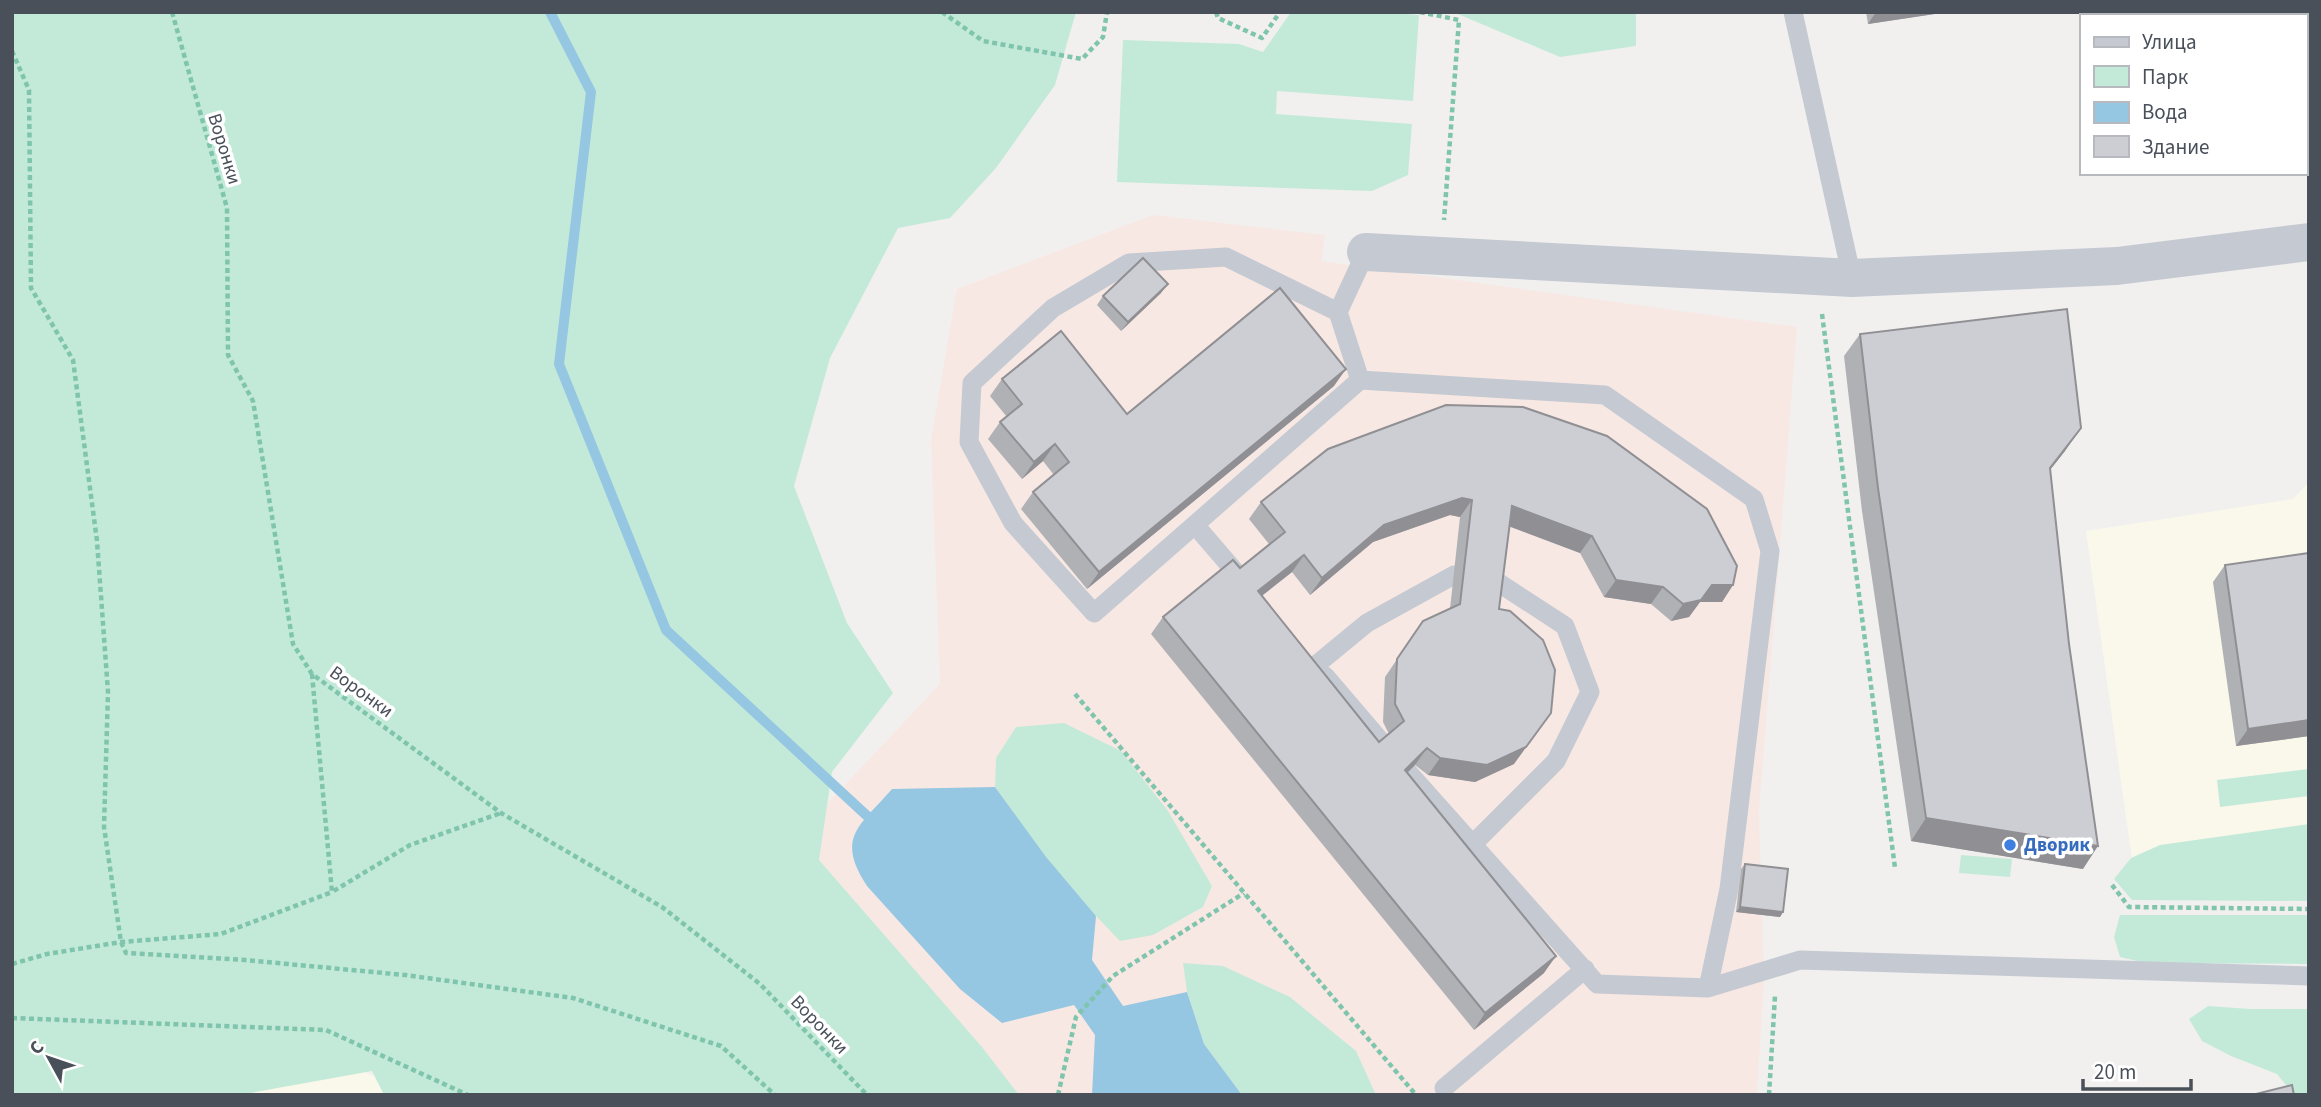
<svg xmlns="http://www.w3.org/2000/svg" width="2321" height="1107" font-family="'Source Sans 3',sans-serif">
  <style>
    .commercial { fill: #faf8eb }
    .medical { fill: #f8e8e3 }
    .green { fill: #c3ead8 }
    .water { fill: #95c6e2 }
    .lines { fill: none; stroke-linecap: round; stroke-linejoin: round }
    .stream { stroke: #95c6e2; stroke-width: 10 }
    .path { stroke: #7fc4ac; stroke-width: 4.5; stroke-dasharray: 5 3.5; stroke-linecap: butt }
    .service { stroke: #c4c9d2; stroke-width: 19 }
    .minor { stroke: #c4c9d2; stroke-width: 38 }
    .wall { fill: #b0b1b5; fill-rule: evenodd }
    .shaded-wall { fill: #909094 }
    .building { fill: #cdced3; stroke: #909094; stroke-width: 2; fill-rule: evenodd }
    .shop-dot { fill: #3f7fe0; stroke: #fff; stroke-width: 2.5 }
    .labels { text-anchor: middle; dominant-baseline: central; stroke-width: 7; stroke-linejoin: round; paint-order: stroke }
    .street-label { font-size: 19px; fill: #49505a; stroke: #fff }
    .shop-label { font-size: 19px; font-weight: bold; fill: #366cbe; stroke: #fff; text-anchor: start }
  </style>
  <rect width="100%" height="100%" fill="#f1f0ef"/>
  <path class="commercial" d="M2309,482V878L2136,888L2086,531L2293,499Z
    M312,1048L411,1093L413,1095H249Z"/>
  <path class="medical" d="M1153,215L1325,235L1321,261L1797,327L1759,812L1764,979L1757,1095H993L778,856L940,684L931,439L957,289Z"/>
  <path class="green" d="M12,12H1076L1055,85L996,168L950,218L898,228L830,358L794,486L847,623L893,693L832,772L819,860L982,1047L1019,1095H384L372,1071L239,1095H12Z
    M1291,12H1384L1419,15L1413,101L1277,91L1276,114L1412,124L1408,175L1372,191L1117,182L1123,40L1239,44L1263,52Z
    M1453,12H1636V46L1560,57Z
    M2152,12H2309V99H2305V16H2152Z
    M1064,723L1121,751L1168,811L1212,886L1203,907L1153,935L1120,941L1096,916L1046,858L995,787L996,758L1016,727Z
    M2309,769V796L2220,807L2217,780Z
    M2309,824V901L2132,900L2114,879L2131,858L2160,845Z
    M1961,855L2012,859L2010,877L1959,873Z
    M2120,915H2309V964L2146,963L2120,957L2114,937Z
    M1183,963L1223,966L1290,997L1356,1051L1376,1095H1242L1204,1044L1187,992Z
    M2208,1006L2250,1009H2309V1095H2294L2277,1074L2231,1056L2202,1041L2189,1019Z"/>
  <path class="water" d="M995,787L1046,857L1096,916L1092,960L1123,1006L1187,992L1204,1044L1242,1095H1092L1095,1035L1074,1005L1002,1023L960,989L867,886C835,837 860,826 892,789Z"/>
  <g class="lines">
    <path class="stream" d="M550,12L591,92L559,364L666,630L878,826"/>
    <path class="path" d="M172,12L227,208L228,355L253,401L293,644L312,674L501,813L662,907L760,984L867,1095
      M942,12L983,41L1082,59L1103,37L1107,12
      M1216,12L1218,18L1262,38L1280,12
      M1420,12L1459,20L1444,220
      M12,51L29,90L31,288L73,360L97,541L108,692L104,827L121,942L126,953L245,960L405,975L573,998L721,1046L775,1095
      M1822,314L1895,868
      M312,674L332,892L410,845L501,813
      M1075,694L1416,1095
      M2112,885L2129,907L2309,909
      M12,964L47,954L121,942L221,934L332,892
      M12,1018L326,1030L468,1095
      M1058,1095L1076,1017L1113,976L1244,893
      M1769,1095L1775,996"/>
    <path class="service" d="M1793,12L1852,278
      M1366,252L1338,312L1360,380L1605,395L1754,499L1770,551L1729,889L1708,988L1597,984L1408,772
      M1338,312L1226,257L1129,263L1053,308L972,383L969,442L1013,523L1094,613L1360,380
      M1195,525L1238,575
      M1316,665L1367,623L1454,575
      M1325,676L1384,745
      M1472,845L1556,761L1590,692L1565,626L1493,579
      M1708,988L1800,960L2309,976
      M1444,1088L1585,969"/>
    <path class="minor" d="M1366,252L1852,278L2117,266L2309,242"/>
  </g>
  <path class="wall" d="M1866,12H1948L1868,24Z
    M1161,293L1121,331L1097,305L1103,296Z
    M1860,334L2065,451L2050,470L2069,644L2083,869L1911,841L1862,511L1844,356Z
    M1002,379L1127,414L1334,386L1087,589L1021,509L1033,492L1054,475L1043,461L1022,479L988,439L1000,422L1007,417L990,396Z
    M1446,405L1733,585L1722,602H1700L1689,617L1671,621L1651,604L1604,597L1580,553L1510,526L1499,609L1514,764L1475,782L1428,775L1415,765L1407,773L1544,973L1474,1030L1151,634L1163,617L1240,568L1269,544L1249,519L1261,502ZM1450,515L1460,517L1450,609L1423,621L1385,677L1383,722L1389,734L1379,742L1262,596L1292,572L1310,595L1373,542Z
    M2309,553V736L2236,746L2213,582L2225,565Z
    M1745,864L1783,912L1780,917L1736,912L1741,869Z"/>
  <path class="shaded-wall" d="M1876,12H1948L1868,24Z
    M1168,284L1161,293L1121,331L1128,322Z
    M1346,369L1334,386L1087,589L1099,572Z
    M2081,428L2065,451L2034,490L2050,468Z
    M1055,444L1043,461L1022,479L1034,462Z
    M1462,498L1472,500L1460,517L1450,515L1373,542L1310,595L1322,578L1384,525Z
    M1512,506L1592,536L1580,553L1500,523Z
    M1304,555L1292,572L1246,608L1258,591Z
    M1616,580L1663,587L1651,604L1604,597Z
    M1712,585H1733L1722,602H1700L1689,617L1671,621L1683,604Z
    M1551,713L1514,764L1475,782L1428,775L1440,758Z
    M2309,720V736L2236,746L2248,729Z
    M1427,748L1415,765L1393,787L1405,770Z
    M1926,818L2098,846L2083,869L1911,841Z
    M1740,907L1783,912L1780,917L1736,912Z
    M1556,956L1544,973L1474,1030L1485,1013Z"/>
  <path class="building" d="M1143,258L1168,284L1128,322L1103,296Z
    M1280,288L1346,369L1099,572L1033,492L1069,462L1055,444L1034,462L1000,422L1022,404L1002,379L1061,331L1127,414Z
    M2067,309L2081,428L2050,468L2069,644L2098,846L1926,818L1878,488L1860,334Z
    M1446,405L1523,407L1607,436L1707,509L1737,566L1733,585H1712L1701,600L1683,604L1663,587L1616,580L1592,536L1512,506L1499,609L1510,611L1543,640L1555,670L1551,713L1526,747L1487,765L1440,758L1427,748L1405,770L1556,956L1485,1013L1163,617L1233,560L1240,568L1285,532L1261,502L1328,449ZM1462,498L1472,500L1460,604L1423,621L1397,659L1395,704L1404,721L1379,742L1258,591L1304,555L1322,578L1384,525Z
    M2309,553V720L2248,729L2225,565Z
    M1745,864L1788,869L1783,912L1740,907Z
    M2292,1085L2294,1095H2252Z"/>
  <circle class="shop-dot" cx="2010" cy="845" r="7"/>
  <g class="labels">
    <g class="street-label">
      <text transform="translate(224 149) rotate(73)">Воронки</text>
      <text transform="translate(361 692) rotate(36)">Воронки</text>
      <text transform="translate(819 1025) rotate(46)">Воронки</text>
    </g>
    <g class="shop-label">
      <text x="2024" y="845">Дворик</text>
    </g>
  </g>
  <rect width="2321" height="1107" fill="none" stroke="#49505a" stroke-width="28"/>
  <rect x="2080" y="14" width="228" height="161" fill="#ffffff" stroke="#b6b9bd" stroke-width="2"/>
  <rect x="2094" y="37" width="35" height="10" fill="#c4c9d2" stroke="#b6b9bd" stroke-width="2"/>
  <text x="2142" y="49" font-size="21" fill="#49505a">Улица</text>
  <rect x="2094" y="66" width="35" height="21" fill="#c3ead8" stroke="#b6b9bd" stroke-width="2"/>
  <text x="2142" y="84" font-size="21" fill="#49505a">Парк</text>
  <rect x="2094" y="102" width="35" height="21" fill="#95c6e2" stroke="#b6b9bd" stroke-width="2"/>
  <text x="2142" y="119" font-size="21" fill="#49505a">Вода</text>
  <rect x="2094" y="136" width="35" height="21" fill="#cdced3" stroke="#b6b9bd" stroke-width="2"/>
  <text x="2142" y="154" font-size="21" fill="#49505a">Здание</text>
  <g transform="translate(49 1058) rotate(310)" stroke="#ffffff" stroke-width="5" paint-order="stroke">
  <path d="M0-5L12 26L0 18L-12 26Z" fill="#49505a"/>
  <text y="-10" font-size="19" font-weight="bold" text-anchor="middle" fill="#49505a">С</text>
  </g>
  <path d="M2083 1079v10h108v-10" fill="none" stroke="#49505a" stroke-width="3.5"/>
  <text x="2094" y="1079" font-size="21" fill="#49505a" stroke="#ffffff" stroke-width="5" paint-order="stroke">20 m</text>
</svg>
